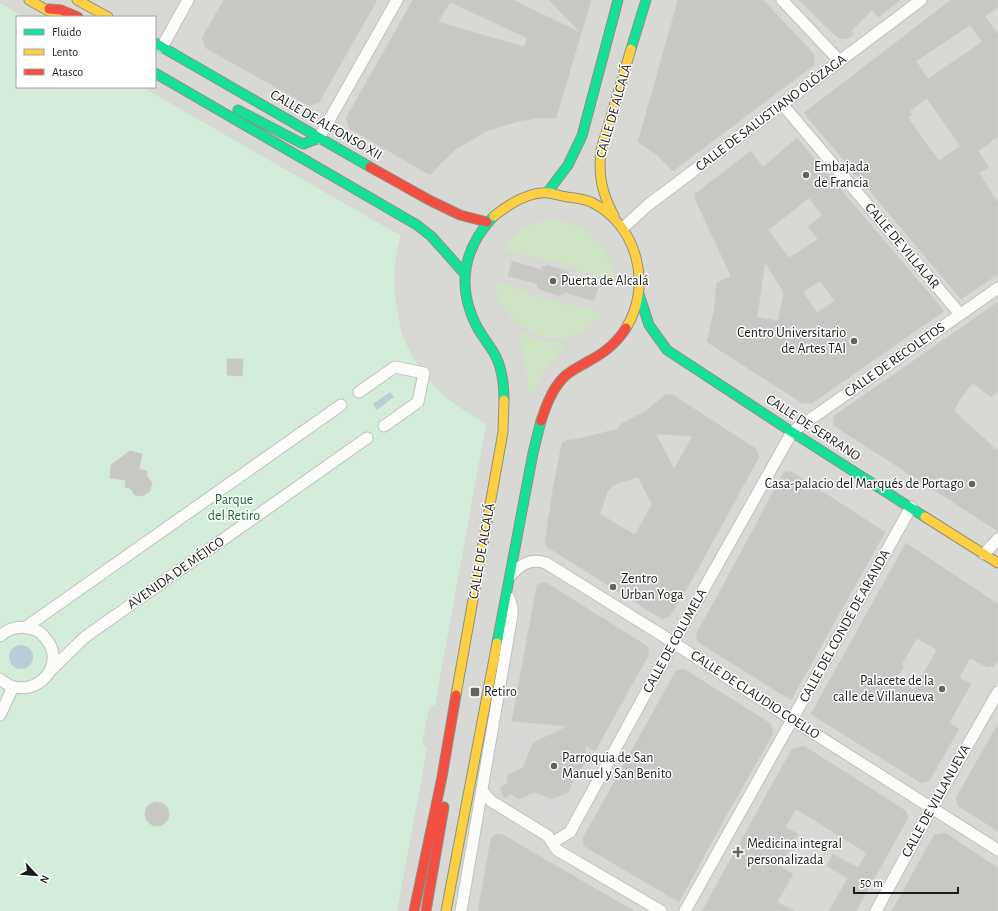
<svg xmlns="http://www.w3.org/2000/svg" width="998" height="911" font-family="'Alegreya Sans',sans-serif">
  <style>
    .residential { fill: #d8d8d5; fill-rule: evenodd }
    .religious { fill: #d7d7d5 }
    .grass { fill: #d0e4c6 }
    .park { fill: #d4edda }
    .water { fill: #bbccd9 }
    .building { fill: #c7c7c4; stroke: #cccbc6; fill-rule: evenodd }
    .lines { fill: none; stroke-linecap: round; stroke-linejoin: round }
    .street-casing { stroke: #c0c0be; stroke-width: 13 }
    .fast-casing { stroke: #8c917f; stroke-width: 11 }
    .slow-casing { stroke: #8c917f; stroke-width: 11 }
    .jam-casing { stroke: #8c917f; stroke-width: 11 }
    .street { stroke: #fcfcfb; stroke-width: 11 }
    .fast { stroke: #16e098; stroke-width: 9 }
    .slow { stroke: #ffcf43; stroke-width: 9 }
    .jam { stroke: #f24e42; stroke-width: 9 }
    .poi-dot { fill: #636361; stroke: #fff; stroke-width: 1.5 }
    .labels { text-anchor: middle; dominant-baseline: central; stroke-width: 3; stroke-linejoin: round; paint-order: stroke }
    .street-label { font-size: 14px; fill: #1b1b1b; stroke: #fff }
    .poi-label { font-size: 14px; fill: #1b1b1b; stroke: #fff; text-anchor: start }
    .park-label { font-size: 14px; fill: #186a30; stroke: #fff }
  </style>
  <rect width="100%" height="100%" fill="#e9e9e4"/>
  <path class="residential" d="M0,0H998V911H0ZM17,17H155V87H17Z"/>
  <path class="religious" d="M512,721L566,726L564,733L595,751L556,821L547,823L503,797L499,788Z"/>
  <path class="grass" d="M552,220C587,221 612,245 613,281L579,271L580,269L538,257L537,259L503,249C514,231 531,222 552,220Z
    M494,281L527,291V293L568,305L569,304L602,313C595,322 587,331 576,335C543,349 495,317 494,281Z
    M520,332L540,341L563,344L564,346L545,371L533,393L529,392L525,362L519,333Z"/>
  <path class="park" d="M0,3L24,17H17V87H142L401,236C390,267 394,302 402,333C407,351 427,380 440,392C454,405 470,414 486,424L435,705L429,708L422,744L426,747L427,749L397,911H0Z"/>
  <path class="water" d="M390,392L394,397L377,410L373,404Z
    M9 657a12 12 0 1 1 24 0a12 12 0 1 1-24 0Z"/>
  <path class="building" d="M224,0H377L319,102L309,106L206,48L202,38Z
    M413,0H513L581,33L549,0H591L556,118H537L519,121L486,131L455,150L442,162L430,175L349,128L346,118ZM450,2L527,38L524,47L438,22Z
    M678,0H763L814,54V65L673,171L656,154L638,142Z
    M799,0H900L878,17L872,10L851,31L854,34L847,39L838,38Z
    M951,0H998V7L985,16L998,35V137L978,151L989,167L979,173L998,203V274L961,299L804,113ZM970,25L982,42L928,79L916,61ZM927,98L960,146L939,161L908,118L912,115L910,111Z
    M797,138L944,311L812,403H802L707,342L714,311L717,283L731,276L695,199V194L751,151L763,167ZM809,198L822,215L808,227L818,239L789,258L768,230ZM765,262L784,293L778,321L757,317ZM820,281L835,301L817,313L803,292Z
    M512,261L542,270L543,266L546,267V265L567,271L566,272L569,273L567,277L598,287L594,301L564,292L563,295L560,294L559,296L539,289V288H537L538,284L508,276Z
    M998,302V391L991,397L973,383L960,399L954,411L998,451V531L833,425L834,416Z
    M227,359H243L242,376L227,375Z
    M665,395H673L756,449L759,457L695,574L670,616L662,619L570,561L547,547L545,543L553,489L562,443L565,441L582,438L618,429L621,424L646,411ZM656,434L693,436L674,469ZM638,477L652,504L635,535L600,514L607,492L613,485Z
    M130,451L142,454L139,469L147,471V476L152,483L150,491L143,496L135,495L130,488L125,487L126,480L110,478L111,465Z
    M784,472H792L885,532L791,700L698,642L696,634L718,595Z
    M906,543L998,604V660L994,666L987,667L970,658L959,678L971,684L949,723L959,729L929,781L921,783L811,714ZM917,638L937,650L914,690L896,680L904,666L901,665Z
    M545,582L647,646L649,654L595,751L586,746L584,764L580,770L577,772L568,792L552,799L535,792L519,799L511,794L504,798L500,787L507,784L508,775L523,768L533,743L568,726L512,721L537,585Z
    M684,669L771,724L773,734L727,814L679,902L584,846L583,838L676,671Z
    M998,724V831L958,806L956,798Z
    M804,746L906,811L908,818L856,911H829L848,878L827,866L833,854L858,868L867,853L796,809L785,827L798,834L780,866L793,874L777,902L794,911H702L792,749Z
    M145 814a12 12 0 1 1 24 0a12 12 0 1 1-24 0Z
    M945,833L998,868V911H892L934,835Z
    M496,834L503,835L634,911H478L491,839Z"/>
  <g class="lines">
    <defs>
      <path id="street" d="M782,0L834,55L839,62
        M162,47L188,0
        M782,104L960,314
        M319,138L397,0
        M623,228L648,205L921,0
        M359,392L395,367L424,373L418,402L384,426
        M984,554L998,539
        M511,575C521,564 531,558 546,563L660,634L782,713L998,850
        M26,627L341,405
        M0,636C8,629 18,626 28,628C36,629 42,633 46,639C70,668 29,705 0,679
        M50,671L85,637L367,438
        M0,715L13,687
        M482,791L491,801L548,836L557,850L661,911
        M552,843L570,832L665,658L792,432L998,288
        M461,911L512,615V607L509,598
        M685,911L911,507
        M876,911L932,808L998,692"/>
      <path id="fast" d="M155,43L370,167
        M631,49L646,0
        M155,73L417,225L431,236L465,274
        M238,110L303,144L319,138
        M547,193L568,165L582,136L618,0
        M494,216C464,247 456,285 476,325C481,335 488,343 494,353C502,367 504,384 504,400
        M639,294L649,325L667,350L792,432L925,517
        M497,643L533,453L541,421"/>
      <path id="slow" d="M29,0L59,17
        M77,0L108,17
        M494,216C509,204 529,191 549,193C555,194 561,196 567,197C575,198 584,199 591,202C637,224 653,285 626,328
        M614,216C602,193 598,176 601,150L631,49
        M925,517L998,563
        M456,695L503,432L504,400
        M446,911L497,643"/>
      <path id="jam" d="M49,9L61,10L78,17
        M370,167L429,200L460,215L487,222
        M541,421C546,406 552,389 564,377C570,371 579,367 587,362C603,354 617,343 626,328
        M414,911L442,777L456,695
        M426,911L444,807"/>
    </defs>
    <use href="#street" class="street-casing"/>
    <use href="#fast" class="fast-casing"/>
    <use href="#slow" class="slow-casing"/>
    <use href="#jam" class="jam-casing"/>
    <use href="#street" class="street"/>
    <use href="#fast" class="fast"/>
    <use href="#slow" class="slow"/>
    <use href="#jam" class="jam"/>
  </g>
  <g class="poi-dot">
    <circle cx="806" cy="175" r="4"/>
    <circle cx="553" cy="281" r="4"/>
    <circle cx="854" cy="341" r="4"/>
    <circle cx="972" cy="484" r="4"/>
    <circle cx="613" cy="587" r="4"/>
    <circle cx="942" cy="689" r="4"/>
    <rect x="470" y="687" width="10" height="10" rx="2"/>
    <circle cx="554" cy="766" r="4"/>
    <path d="M736 846h4v4h4v4h-4v4h-4v-4h-4v-4h4z"/>
  </g>
  <g class="labels">
    <g class="street-label">
      <text transform="translate(614 111) rotate(-74)">CALLE DE ALCALÁ</text>
      <text transform="translate(771 113) rotate(-37)">CALLE DE SALUSTIANO OLÓZAGA</text>
      <text transform="translate(326 125) rotate(30)">CALLE DE ALFONSO XII</text>
      <text transform="translate(902 246) rotate(50)">CALLE DE VILLALAR</text>
      <text transform="translate(895 360) rotate(-35)">CALLE DE RECOLETOS</text>
      <text transform="translate(813 428) rotate(33)">CALLE DE SERRANO</text>
      <text transform="translate(482 551) rotate(-80)">CALLE DE ALCALÁ</text>
      <text transform="translate(176 573) rotate(-35)">AVENIDA DE MÉJICO</text>
      <text transform="translate(845 626) rotate(-61)">CALLE DEL CONDE DE ARANDA</text>
      <text transform="translate(675 641) rotate(-61)">CALLE DE COLUMELA</text>
      <text transform="translate(755 695) rotate(33)">CALLE DE CLAUDIO COELLO</text>
      <text transform="translate(936 801) rotate(-61)">CALLE DE VILLANUEVA</text>
    </g>
    <g class="poi-label">
      <text x="814" y="167">Embajada<tspan x="814" dy="16">de Francia</tspan></text>
      <text x="561" y="281">Puerta de Alcalá</text>
      <text x="846" y="333" text-anchor="end">Centro Universitario<tspan x="846" dy="16">de Artes TAI</tspan></text>
      <text x="964" y="484" text-anchor="end">Casa-palacio del Marqués de Portago</text>
      <text x="621" y="579">Zentro<tspan x="621" dy="16">Urban Yoga</tspan></text>
      <text x="934" y="681" text-anchor="end">Palacete de la<tspan x="934" dy="16">calle de Villanueva</tspan></text>
      <text x="484" y="692">Retiro</text>
      <text x="562" y="758">Parroquia de San<tspan x="562" dy="16">Manuel y San Benito</tspan></text>
      <text x="747" y="844">Medicina integral<tspan x="747" dy="16">personalizada</tspan></text>
    </g>
    <g class="park-label">
      <text x="234" y="500">Parque<tspan x="234" dy="16">del Retiro</tspan></text>
    </g>
  </g>
  <rect x="16" y="16" width="140" height="72" fill="#ffffff" stroke="#a4a4a4"/>
  <rect x="24" y="29" width="20" height="6" fill="#16e098" stroke="#a4a4a4"/>
  <text x="52" y="36" font-size="12" fill="#1b1b1b">Fluido</text>
  <rect x="24" y="49" width="20" height="6" fill="#ffcf43" stroke="#a4a4a4"/>
  <text x="52" y="56" font-size="12" fill="#1b1b1b">Lento</text>
  <rect x="24" y="69" width="20" height="6" fill="#f24e42" stroke="#a4a4a4"/>
  <text x="52" y="76" font-size="12" fill="#1b1b1b">Atasco</text>
  <g transform="translate(36 875) rotate(116)" stroke="#ffffff" stroke-width="3" paint-order="stroke">
  <path d="M0-3L7 15L0 10L-7 15Z" fill="#1b1b1b"/>
  <text y="-6" font-size="11" font-weight="bold" text-anchor="middle" fill="#1b1b1b">N</text>
  </g>
  <path d="M854 887v6h104v-6" fill="none" stroke="#1b1b1b" stroke-width="2"/>
  <text x="860" y="887" font-size="12" fill="#1b1b1b" stroke="#ffffff" stroke-width="3" paint-order="stroke">50 m</text>
</svg>
